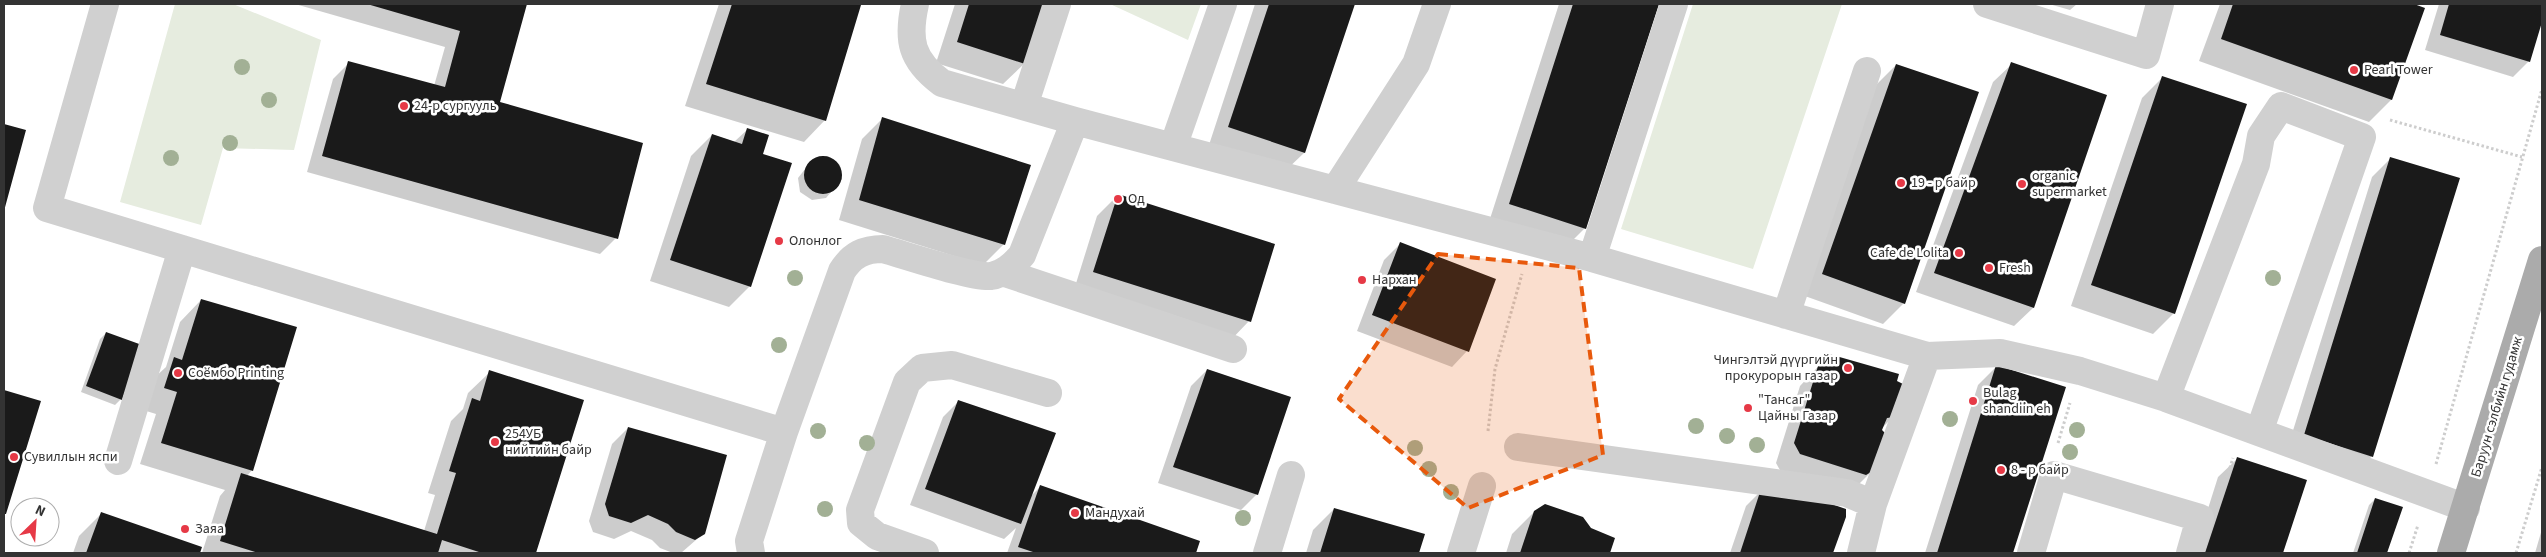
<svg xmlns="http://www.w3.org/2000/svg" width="2546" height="557" font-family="'Source Sans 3',sans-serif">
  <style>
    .green { fill: #e6ecdf }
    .shadow { fill: #0003 }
    .building { fill: #1a1a1a }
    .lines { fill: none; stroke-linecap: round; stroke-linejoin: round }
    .path { stroke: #cdcdcd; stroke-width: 3; stroke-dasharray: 2.5 2.5; stroke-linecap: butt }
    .minor { stroke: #d0d0d0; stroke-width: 28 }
    .major { stroke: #ababab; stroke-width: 28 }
    .tree { fill: #a2b095 }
    .marked { fill: #e8590c; fill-opacity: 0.2; stroke: #e8590c; stroke-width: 4; stroke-dasharray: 10 6; stroke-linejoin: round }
    .poi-dot { fill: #e63946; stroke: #fff; stroke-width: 2 }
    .labels { text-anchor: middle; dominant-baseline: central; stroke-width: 5; stroke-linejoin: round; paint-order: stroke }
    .poi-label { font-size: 14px; fill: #333; stroke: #fff; text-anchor: start }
    .street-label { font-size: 14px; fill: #333; stroke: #fff }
  </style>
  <rect width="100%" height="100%" fill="#fff"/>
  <path class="green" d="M175,4H233L321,40L294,150L223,148L201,225L120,202Z
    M1110,4H1201L1188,40Z
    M1693,4H1842L1753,269L1621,229Z"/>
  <path class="shadow" d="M295,4H525L498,103L616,238L600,254L307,172L333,79L349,63L434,86L445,47Z
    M719,4H853L859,6L825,120L804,142L685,106Z
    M955,4H1043L1024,64L1003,84L936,63Z
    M1255,4H1354L1304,153L1283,173L1208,148Z
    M1559,4H1657L1585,228L1564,249L1488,225Z
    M2049,4H2077L2070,10Z
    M2220,4H2410L2423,8L2391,100L2369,122L2199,61Z
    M2439,4H2542V18L2529,61L2513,77L2425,50Z
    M2012,64L2106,96L2033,308L2014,326L1916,292L1993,82Z
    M1896,65L1904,303L1883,324L1802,295L1875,86Z
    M2163,77L2174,313L2153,334L2071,306L2142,98Z
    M883,118L1004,244L983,265L839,220L862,139Z
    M4,126L24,131L4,208Z
    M748,129L761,155L750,286L729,307L650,281L691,156L712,135L734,142Z
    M828,156L840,165L842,179L826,198L812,200L800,192L798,178L813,159Z
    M2391,158L2372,456L2354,475L2286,453L2372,177Z
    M1118,195L1249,321L1229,342L1073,293L1097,216Z
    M1400,244L1467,351L1452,367L1357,331L1384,260Z
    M201,300L252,470L247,476L424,531L435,495L428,493L451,421L463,409L468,393L490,372L582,401L534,553H202L220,496L225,490L140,464L156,414L143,410L152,380L166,367L180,322Z
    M106,333L121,399L115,405L81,392L100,339Z
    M1829,355L1894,416L1882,428L1875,468L1856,487L1781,472L1776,463L1800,386Z
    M1997,366L2064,388L2012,553H1925L1978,385Z
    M1207,370L1257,494L1241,510L1158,483L1191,386Z
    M4,391L40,402L4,515Z
    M959,401L1031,496L1041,486L1199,542L1194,553H1007L1016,528L1004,539L910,505L943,417Z
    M628,428L704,533L681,553H673L660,548L652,540L631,531L614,539L593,532L589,521L612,444Z
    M2237,459L2306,481L2282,553H2194L2218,477Z
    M1762,490L1845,517L1832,553H1730L1746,506Z
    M2375,499L2401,507L2386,553H2353L2369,505Z
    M1334,509L1423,535L1417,553H1306L1313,530Z
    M1534,512L1614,538L1609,553H1506L1512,534Z
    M101,514L200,548L199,553H73L79,536Z
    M2542,529V553H2535Z"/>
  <path class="building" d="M367,4H527L500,102L643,143L618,239L322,156L348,61L445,87L460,31Z
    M732,4L861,5L826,121L706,84Z
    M969,4H1045L1025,64L957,42Z
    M1269,4H1355L1305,153L1228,127Z
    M1573,4H1659L1586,229L1509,204Z
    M2233,4H2414L2425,8L2392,100L2221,39Z
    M2449,4H2542V22L2530,62L2440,35Z
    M2011,62L2107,95L2034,308L1934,273Z
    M1896,64L1979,92L1905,304L1822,274Z
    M2162,76L2247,104L2175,314L2091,285Z
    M882,117L1031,165L1005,245L859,200Z
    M4,124L26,130L4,211Z
    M747,128L769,135L763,154L792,163L751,287L670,260L712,134L742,144Z
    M804 175a19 19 0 1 1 38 0a19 19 0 1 1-38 0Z
    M2390,157L2460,178L2373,457L2304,435Z
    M1118,194L1275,244L1251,322L1093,272Z
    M1400,242L1496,279L1469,352L1372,315Z
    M201,299L297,327L253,471L161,443L177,392L164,388L174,357L182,360Z
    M106,332L142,345L122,400L86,386Z
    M1829,354L1899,374L1897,381L1905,385L1895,417L1887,418L1882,430L1888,436L1876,469L1866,475L1800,454L1794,443L1818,366Z
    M1996,365L2066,387L2013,553H1937Z
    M1207,369L1291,397L1258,495L1173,467Z
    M489,370L584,400L536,553H482L442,540L438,553H258L220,541L241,473L437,534L456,473L449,471L472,398L480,401Z
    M4,390L41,401L6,514H4Z
    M958,400L1056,433L1021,524L925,489Z
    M628,427L727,455L705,534L695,540L676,532L668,524L648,515L631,523L609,516L605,504Z
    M2237,457L2307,480L2283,553H2205Z
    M1040,485L1200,541L1196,553H1036L1018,547Z
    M1761,489L1790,499L1802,494L1846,509V517L1833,553H1740Z
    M2375,498L2403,507L2387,553H2357Z
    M1545,504L1583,517L1591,528L1615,538L1610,553H1520L1534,511Z
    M1334,508L1425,534L1419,553H1320Z
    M101,512L202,547L200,553H86Z"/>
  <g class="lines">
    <path class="path" d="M2390,120L2522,157
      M1488,431L1495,369L1522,274
      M2058,443L2070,403
      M2436,464L2542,89
      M2218,490L2228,474L2233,458
      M2409,553L2418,525
      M2516,553L2542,467"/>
    <path class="minor" d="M105,4L47,208L784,432
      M915,4C907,40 911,60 942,83L1075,121L1592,258L1927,356L2000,353L2080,371L2166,398L2466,508
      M1987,4L2146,55L2160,4
      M1024,106L1057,4
      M1173,147L1223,4
      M1335,190L1416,64L1437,4
      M1592,258L1674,4
      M1002,272L1233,349
      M1786,315L1867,71
      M2166,398L2256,164L2261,136L2281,106L2362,137L2259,432
      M1518,447L1847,493L1873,504
      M118,461L182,249
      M751,553L749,541L784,432L842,271C852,255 864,249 883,249C905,255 972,278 991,276C1004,274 1013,265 1022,255L1075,121
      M925,553L877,536L861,523L860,510L907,382L922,368L952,365L1048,393
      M1267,553L1291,475
      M1461,553L1482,486
      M1861,553L1873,504L1927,356
      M2031,553L2054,475L2200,518L2190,553"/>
    <path class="major" d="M2451,553L2542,260"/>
  </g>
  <g class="tree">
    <circle cx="242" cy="67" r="8"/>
    <circle cx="269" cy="100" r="8"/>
    <circle cx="230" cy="143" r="8"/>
    <circle cx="171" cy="158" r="8"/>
    <circle cx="795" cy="278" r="8"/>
    <circle cx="2273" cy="278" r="8"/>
    <circle cx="779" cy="345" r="8"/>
    <circle cx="1950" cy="419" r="8"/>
    <circle cx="1696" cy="426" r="8"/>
    <circle cx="2077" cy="430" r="8"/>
    <circle cx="818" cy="431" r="8"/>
    <circle cx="1727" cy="436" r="8"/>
    <circle cx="867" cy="443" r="8"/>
    <circle cx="1757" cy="445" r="8"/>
    <circle cx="1415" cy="448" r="8"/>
    <circle cx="2070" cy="452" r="8"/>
    <circle cx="1429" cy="469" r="8"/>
    <circle cx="1451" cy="492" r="8"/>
    <circle cx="825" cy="509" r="8"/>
    <circle cx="1243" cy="518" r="8"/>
  </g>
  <path class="marked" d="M1438,254L1579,268L1603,455L1468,508L1339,399Z"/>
  <g class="poi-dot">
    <circle cx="2354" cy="70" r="5"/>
    <circle cx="404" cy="106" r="5"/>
    <circle cx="1901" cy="183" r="5"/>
    <circle cx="2022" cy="184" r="5"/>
    <circle cx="1118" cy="199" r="5"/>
    <circle cx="779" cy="241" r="5"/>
    <circle cx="1959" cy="253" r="5"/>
    <circle cx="1989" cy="268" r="5"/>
    <circle cx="1362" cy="280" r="5"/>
    <circle cx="1848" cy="368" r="5"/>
    <circle cx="178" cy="373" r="5"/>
    <circle cx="1973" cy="401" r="5"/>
    <circle cx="1748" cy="408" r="5"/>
    <circle cx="495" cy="442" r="5"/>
    <circle cx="14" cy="457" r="5"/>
    <circle cx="2001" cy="470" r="5"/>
    <circle cx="1075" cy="513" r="5"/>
    <circle cx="185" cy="529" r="5"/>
  </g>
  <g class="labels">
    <g class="poi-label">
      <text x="2364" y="70">Pearl Tower</text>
      <text x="414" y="106">24-р сургууль</text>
      <text x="2032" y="176">organic<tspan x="2032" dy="16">supermarket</tspan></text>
      <text x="1911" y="183">19 - р байр</text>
      <text x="1128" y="199">Од</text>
      <text x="789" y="241">Олонлог</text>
      <text x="1949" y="253" text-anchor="end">Cafe de Lolita</text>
      <text x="1999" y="268">Fresh</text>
      <text x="1372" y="280">Нархан</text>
      <text x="1838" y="360" text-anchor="end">Чингэлтэй дүүргийн<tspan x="1838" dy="16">прокурорын газар</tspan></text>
      <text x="188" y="373">Соёмбо Printing</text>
      <text x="1983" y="393">Bulag<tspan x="1983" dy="16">shandiin eh</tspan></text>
      <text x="1758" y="400">"Тансаг"<tspan x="1758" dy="16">Цайны Газар</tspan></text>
      <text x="505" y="434">254УБ<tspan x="505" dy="16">нийтийн байр</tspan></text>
      <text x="24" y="457">Сувиллын яспи</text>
      <text x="2011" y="470">8 - р байр</text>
      <text x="1085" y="513">Мандухай</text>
      <text x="195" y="529">Заяа</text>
    </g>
    <g class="street-label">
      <text transform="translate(2497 407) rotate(-73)">Баруун сэлбийн гудамж</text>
    </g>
  </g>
  <rect width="2546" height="557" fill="none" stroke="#333333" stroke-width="10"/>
  <g transform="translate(35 522) rotate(25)"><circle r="24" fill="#ffffff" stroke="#adadad"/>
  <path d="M0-4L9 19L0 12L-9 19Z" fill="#e63946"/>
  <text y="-8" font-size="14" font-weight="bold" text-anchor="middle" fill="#333333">N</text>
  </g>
</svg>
